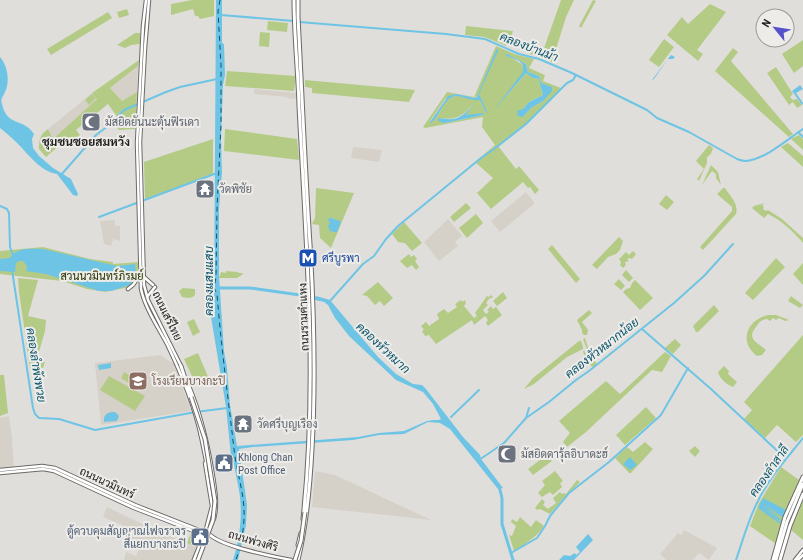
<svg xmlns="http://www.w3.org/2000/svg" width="803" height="560" font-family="'Roboto Condensed',Sarabun,sans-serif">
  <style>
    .built { fill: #d6d1c8 }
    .green { fill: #b4cb86; fill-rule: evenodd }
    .water { fill: #6ec4e5 }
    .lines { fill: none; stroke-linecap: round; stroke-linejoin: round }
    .canal { stroke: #6ec4e5; stroke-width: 2 }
    .river { stroke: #6ec4e5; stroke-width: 3 }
    .ferry { stroke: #0b556c; stroke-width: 1; stroke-dasharray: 5 4; stroke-linecap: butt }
    .secondary-casing { stroke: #6c6a67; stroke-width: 4.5 }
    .primary-casing { stroke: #6c6a67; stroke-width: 5 }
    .secondary { stroke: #fff; stroke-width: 2.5 }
    .primary { stroke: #fff; stroke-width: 3 }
    .primary-bridge-casing { stroke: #6c6a67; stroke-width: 5; stroke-linecap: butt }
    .primary-bridge { stroke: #fff; stroke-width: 3 }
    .labels { text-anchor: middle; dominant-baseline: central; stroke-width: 4; stroke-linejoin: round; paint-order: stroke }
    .worship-label { font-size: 11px; fill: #5b616d; stroke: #edece8; text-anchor: start }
    .transit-label { font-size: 11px; fill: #164399; stroke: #edece8; text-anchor: start }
    .park-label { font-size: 11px; fill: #263300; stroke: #edece8 }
    .street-label { font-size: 11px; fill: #222120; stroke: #edece8 }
    .education-label { font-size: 11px; fill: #785e54; stroke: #edece8; text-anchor: start }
    .service-label { font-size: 11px; fill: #4e5e75; stroke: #edece8; text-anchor: start }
    .water-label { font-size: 12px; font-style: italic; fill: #0b556c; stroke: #edece8 }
    .neighbourhood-label { font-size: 12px; font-weight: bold; fill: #222120; stroke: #edece8 }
  </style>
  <rect width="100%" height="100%" fill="#e0dedb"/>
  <path class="built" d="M138,66L137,92L122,101L110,88Z
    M254,89L297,93L296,98L291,99L287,98V97L254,94Z
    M92,93L97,99L53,139L48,129Z
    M353,147L382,150L379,162L351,158Z
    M526,192L534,202V204L500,232L491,221Z
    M448,219L462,236L455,242L458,246L439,261L424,242Z
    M115,220V226H120V241L113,239L111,246L104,244L100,221Z
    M160,355L174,364L191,411L101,425L95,363Z
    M9,416L12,438L14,467L0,468V418Z
    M315,471L335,475L431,520L312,507Z
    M107,507L157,531L197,547L192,560H124L126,552L136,556L140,546L118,536L122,525L103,517Z
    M684,530L717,548L709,560L699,553L693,560H666L660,554L678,533L681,535Z"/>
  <path class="green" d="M192,0H214V16L200,19L198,16H195L193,9L171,15V4Z
    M561,0H574L566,17L552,62L530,54L531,51L542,54Z
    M593,0L596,1L581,28L579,26Z
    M710,4L726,12L697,50L703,54L698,61L667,35L682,17L688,24Z
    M127,9L129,15L119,18L117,12Z
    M108,12L112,18L51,55L47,49Z
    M268,21L288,23L287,32L267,30Z
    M466,26L513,31L510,40L506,46L485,37L465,35Z
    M260,32L270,33L269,47L259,46Z
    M135,33H140V44L131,45L125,48L117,45Z
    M664,39L674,47L659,67L649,60Z
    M803,40V66L794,73L782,54Z
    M496,46L517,55L534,59L529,68L545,75L543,81L561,88L526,124L498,146L516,169L519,166L539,190L535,194L530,187L528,188L523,182L491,209L477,193L493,178L475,162L495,145L482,127L483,117L425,128L423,127L447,92L474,97ZM506,54L526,64L528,72L539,76L541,83L552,88L543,101L531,108L523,117V109L529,102L543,95C542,89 539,85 539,79L533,78L526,73L501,102L523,74V65ZM457,94L475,98L479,94L486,113L480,100C472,99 465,96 457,96C444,95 441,116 431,122L430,121L445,99ZM473,104L466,115H483L445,123L441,118C456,121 464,115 473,104Z
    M733,48L738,52L731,61L793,134L789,137L715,71Z
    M139,60L138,66L110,88L122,101L137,92L135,129L119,130L113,123L118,118L108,104L76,130L80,135L74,139L68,138L46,157L39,149C39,140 40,134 48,129L53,139L97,99L92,93Z
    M776,67L793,94L790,97L793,100L797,99L802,105L797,108L793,102L789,105L767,73Z
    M227,71L296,76L294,91L225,86Z
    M305,80L415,90L409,102L312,93V88L305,87Z
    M92,94L96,98L89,105L85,100Z
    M225,129L297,139L299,160L224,151Z
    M799,135L803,139V150L791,139Z
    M213,139V174L145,199L144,162Z
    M788,143L803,156V167L781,147Z
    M709,145L713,148C712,152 711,155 707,157V163L699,181L697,179L704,169L696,161Z
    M711,165L718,172L721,185L716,178V174L712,171L702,185Z
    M316,188L354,193L331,248L320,238L319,225L312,224L315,218Z
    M723,188H725C730,196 739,204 736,214L703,250L700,247L732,211V207L717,194Z
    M666,195L674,202L667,210L659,204Z
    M466,203L471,208L454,222L450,217Z
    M765,203L762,205L764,207L763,209L766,211L768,210L782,219L803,238V243C793,231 782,221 768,214L764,218L752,208L754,206Z
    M476,214L483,223L467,238L459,228Z
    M404,222L422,243L412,251L405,243L398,242L392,234Z
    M619,237L623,241L620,250L616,254L608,257L597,269L592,265Z
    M552,245L580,279L576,283L548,249Z
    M43,247L90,259L113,262V264L138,262V273L134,282L130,287L105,292L87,289L62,281L0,274V251Z
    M633,251L636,254L632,259L629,258L627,259L629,261L625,262L626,265L623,268L620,265L621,262L619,259L626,252L629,255Z
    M409,254L411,257L414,255L417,259L415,261L419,267L416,270L412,265L407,268L400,261Z
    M776,258L785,267L753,300L745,293Z
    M803,263V285L793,274Z
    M626,270L633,278L629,282L622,275Z
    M226,271L238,272L239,273H243L242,275L237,278H219L221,272L226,273Z
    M18,278L38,280L28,316L46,320L45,331L36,362L39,363L41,361L45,362L43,368H30L19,292Z
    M619,279L625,286L621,290L614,284Z
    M635,280L653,298L640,310L623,292L626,289L630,288L632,283Z
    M378,282L393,298L384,306L380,301L375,305L367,296L362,295Z
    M183,288L195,289V295C191,299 187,298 182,297L179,291Z
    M503,292L507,298L496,307L502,315L488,326L486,323L488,320L485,316L474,325L472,320L436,344L429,335L425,336L422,331L424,330L421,326L426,322L429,326L439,319L437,314L444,309L448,313L457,307L455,304L461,300L462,302L465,300L466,303L464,306L474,318L477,316L475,313L487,296L489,297L491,295L493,297L489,299L486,303L488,305L483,310L486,314L489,312L487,310L491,306L493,309L497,306L493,301Z
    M791,296L803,305L800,308L788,301Z
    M714,305L719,311L698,332H696L693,326Z
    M589,310L592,313L582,322L588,330L587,335H584L582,333V330L577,320Z
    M769,315H776L789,320L785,321L779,318L776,320L773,318L770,321L767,319C761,320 759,322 756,327C746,339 757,342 766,350L762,355L757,356C738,342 747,319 769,315Z
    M194,319L200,332L193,336L187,322Z
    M803,335V435L796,442L777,425L765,438L744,419L752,410L744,402Z
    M585,338L589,351L597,364L593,367L590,365L583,352L584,350L591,364L594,362L588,352L583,339Z
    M675,339L681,345L673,354L665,348L669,344H671L670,343Z
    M579,341H581L583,347V349L567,357L534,384L524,389L533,378Z
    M665,352L671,356L662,372L652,370L586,432L567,447L563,442L570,433L559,421L606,381L620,394Z
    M198,353L209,379L196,385L184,359Z
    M724,366L729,371L728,374L737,382L733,387C726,384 720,379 718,372Z
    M124,372L138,380L135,387L121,378Z
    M0,375H4L8,413L0,416Z
    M109,376L145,396L135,411L100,390Z
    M646,407L656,418L625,445L616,435Z
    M645,442L653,449L631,473H629L615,458L627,447L633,452Z
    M695,446L700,451L695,457L689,451Z
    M544,457L546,460L549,457L552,461L533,475L528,469Z
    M781,467L799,480L788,508L776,544L750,526L759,503Z
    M555,471L563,481L560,483L562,487L553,495L550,492L542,497L538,493L545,485L542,481Z
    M577,480L580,482L561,501L550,514L540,509L537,510L535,508L542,499L545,502L543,505L548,509L556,503L553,498L560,492L562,494L564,493L566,494Z
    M803,501V540L791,530Z
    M520,517L531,527L536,520L544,526C536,538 526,543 514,551L509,535L512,536L516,526L511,522L512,519L517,522Z
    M191,532L201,536L197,547L187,543Z"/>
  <path class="water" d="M216,0H222V43L224,44L225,75L223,85L221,139L222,173L219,208V276L224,351L227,368L230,405L237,446L358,437L379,433L404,431L427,421L434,420H439L441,419L433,404L423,392L396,380L349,336L335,318L328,305L324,302L316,300V296L330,300L378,357L396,374L413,384L422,385L426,389L463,437L480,455L481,459L503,488L498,489L450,429L440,423L428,422L404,434L379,435L353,440L253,447L239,449L247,505L246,525L238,560H233C240,538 243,513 239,490C237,479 234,468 233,456H231L226,407L211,317L213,316L214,299Z
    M497,48L498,51L479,94L487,112L486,113L480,100C472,101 465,97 457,96C445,95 440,116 431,123L430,122L448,96L457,94L475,98L477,97Z
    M507,54L526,64L528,72L539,76L541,83L552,87V91L543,101L531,108L523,117L518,116L517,111L523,109L529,102L543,95C542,89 539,85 539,79L533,78L526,73L493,111L523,72V65L519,61L505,55Z
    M671,55L675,57L673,59H668L654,79L652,80Z
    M0,57C8,66 10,82 5,92C3,97 0,99 2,104C7,127 24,118 34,134L32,139L33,148L39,156L53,168L71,179L78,194L77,196L73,195L57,174C39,171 27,152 15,141C10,136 5,132 0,128Z
    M800,85L803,89L796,93L803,103L802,105L792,91Z
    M474,103L466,115L483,113V115L445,123L438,121V119C443,117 446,120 451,119C461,119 468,111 474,103Z
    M329,218H331L340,221L341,222L337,232H334L330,231L328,226L330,222L328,221Z
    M43,249L117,266L135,264L136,272L131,283L130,285L111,291H99L46,274L26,271L27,266L23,261H19L16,263L15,272L0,271V259L10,258C16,247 32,249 43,249Z
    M111,363V368L99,370L98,365Z
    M115,412L119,416L117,421L104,422C103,414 108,412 115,412Z
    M630,457L637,465L630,470L623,464Z
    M763,498L786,510L783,517H782L763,503L782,519L762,505L781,520V522L761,507L781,523L780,524L758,508Z
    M588,534L593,540L574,560H559L564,555L570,556L575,553L576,555L580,552L576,547Z"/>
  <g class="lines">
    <path class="canal" d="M221,15L294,21
      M299,22L446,34L485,39L519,54L539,59L572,73L647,110L657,118L689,132L737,159C740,160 742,161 746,161C764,160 788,139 803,129
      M798,132L803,137
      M61,175L96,135L108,126L124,110L166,92L180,87L217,79
      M0,206L7,209L9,213L10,247L13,255
      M99,217L217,173
      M12,270L33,408L35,414L39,418L59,419L95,430L196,412L227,408
      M330,301L363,264L374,256L386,239L398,226L481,158L498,146L526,124L567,83L573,80L576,75
      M642,329L711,389L786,459
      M451,417L479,390
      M526,418L529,408
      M479,460L504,443L526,418L549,402L576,380L589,371L674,303L704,276L733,244
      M511,553L537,538L545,526L550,516L569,493L609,462L661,415L688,368
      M736,560C743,540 748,520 758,501C769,478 787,458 803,438"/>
    <path class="river" d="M217,288H250L300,295L319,299
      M499,486L502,498V524L513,560"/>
    <path class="ferry" d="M220,0L218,11L221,66V125L217,209L216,277L214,288L217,294C221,345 228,397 234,449C236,469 243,489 244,509C245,525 241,545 236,560"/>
    <defs>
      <path id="secondary" d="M146,0L143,26L137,143L141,289C145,308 158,327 167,344C181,373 194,405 201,436
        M149,0L145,48L140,142L144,285L148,300L181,366
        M144,277L153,285
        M128,289L133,285L140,275
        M147,297L155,287
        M189,386C201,415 208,444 213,476C215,490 218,504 214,519
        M0,470L42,466L55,468L135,505L209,534C222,547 272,556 291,560
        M0,473L43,469L54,471L134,508L204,535
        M205,533L212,506L205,463
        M795,560L803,550
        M798,560L803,555"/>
      <path id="primary" d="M294,0C294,35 298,70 299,106C306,245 318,380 303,519
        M181,366L191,397
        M201,435L207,464
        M298,545L301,533
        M194,560L205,533
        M298,560C307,523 310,487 312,449C316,380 314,312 310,244C305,168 302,93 298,17V0
        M773,560L785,517L803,477
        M776,560L787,522L803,484
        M780,560L790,526L803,494"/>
    </defs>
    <use href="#secondary" class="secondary-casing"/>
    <use href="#primary" class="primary-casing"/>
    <use href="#secondary" class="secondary"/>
    <use href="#primary" class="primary"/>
    <defs>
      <path id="primary-bridge" d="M191,397L205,439L215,501L213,520L198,560
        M295,560L301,541L305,512"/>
    </defs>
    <use href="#primary-bridge" class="primary-bridge-casing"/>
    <use href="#primary-bridge" class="primary-bridge"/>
  </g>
  <defs>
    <symbol id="mosque-square" viewBox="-11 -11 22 22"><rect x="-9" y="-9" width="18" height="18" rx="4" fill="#6b7280" stroke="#edece8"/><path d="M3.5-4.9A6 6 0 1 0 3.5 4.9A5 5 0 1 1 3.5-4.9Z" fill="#fff"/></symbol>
    <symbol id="temple-square" viewBox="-11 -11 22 22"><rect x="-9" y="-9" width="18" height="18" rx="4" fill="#6b7280" stroke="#edece8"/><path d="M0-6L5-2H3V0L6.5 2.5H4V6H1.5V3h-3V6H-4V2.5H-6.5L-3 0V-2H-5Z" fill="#fff"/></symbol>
    <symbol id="metro-square" viewBox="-11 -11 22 22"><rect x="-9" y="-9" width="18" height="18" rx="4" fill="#1a4fb4" stroke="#edece8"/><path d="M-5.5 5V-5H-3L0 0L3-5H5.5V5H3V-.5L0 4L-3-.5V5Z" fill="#fff"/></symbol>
    <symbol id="school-square" viewBox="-11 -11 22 22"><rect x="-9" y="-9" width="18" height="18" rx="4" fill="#8d6e63" stroke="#edece8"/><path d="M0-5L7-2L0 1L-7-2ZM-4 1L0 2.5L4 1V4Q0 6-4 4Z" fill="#fff"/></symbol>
    <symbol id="civic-square" viewBox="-11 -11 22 22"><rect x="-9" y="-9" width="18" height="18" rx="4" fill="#5c6f8a" stroke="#edece8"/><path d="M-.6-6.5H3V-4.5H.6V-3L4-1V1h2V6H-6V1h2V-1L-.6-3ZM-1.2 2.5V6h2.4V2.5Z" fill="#fff"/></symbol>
  </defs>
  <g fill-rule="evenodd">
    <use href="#mosque-square" x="80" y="111" width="22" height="22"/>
    <use href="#temple-square" x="194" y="178" width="22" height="22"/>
    <use href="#metro-square" x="297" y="247" width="22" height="22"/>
    <use href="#school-square" x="127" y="370" width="22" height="22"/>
    <use href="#temple-square" x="232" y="413" width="22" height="22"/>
    <use href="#mosque-square" x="496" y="443" width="22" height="22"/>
    <use href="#civic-square" x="213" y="452" width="22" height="22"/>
    <use href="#civic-square" x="189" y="526" width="22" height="22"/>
  </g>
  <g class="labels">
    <g class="worship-label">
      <text x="105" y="122">มัสยิดยันนะตุ้นฟิรเดา</text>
      <text x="219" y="189">วัดพิชัย</text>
      <text x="257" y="424">วัดศรีบุญเรือง</text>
      <text x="521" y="454">มัสยิดดารุ้ลอิบาดะฮ์</text>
    </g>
    <g class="transit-label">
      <text x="322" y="258">ศรีบูรพา</text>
    </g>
    <g class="park-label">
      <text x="102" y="276">สวนนวมินทร์ภิรมย์</text>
    </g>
    <g class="street-label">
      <text transform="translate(167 316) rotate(64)">ถนนเสรีไทย</text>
      <text transform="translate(304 317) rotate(-92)">ถนนรามคำแหง</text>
      <text transform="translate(107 483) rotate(25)">ถนนนวมินทร์</text>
      <text transform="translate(253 541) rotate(16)">ถนนพ่วงศิริ</text>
    </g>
    <g class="education-label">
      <text x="152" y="381">โรงเรียนบางกะปิ</text>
    </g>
    <g class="service-label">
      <text x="238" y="457">Khlong Chan<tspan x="238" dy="13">Post Office</tspan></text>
      <text x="186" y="531" text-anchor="end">ตู้ควบคุมสัญญาณไฟจราจร<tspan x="186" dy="13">สี่แยกบางกะปิ</tspan></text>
    </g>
    <g class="water-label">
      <text transform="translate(529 47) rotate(21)">คลองบ้านม้า</text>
      <text transform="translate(209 281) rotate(-90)">คลองแสนแสบ</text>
      <text transform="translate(383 348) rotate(43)">คลองหัวหมาก</text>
      <text transform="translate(602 348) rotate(-38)">คลองหัวหมากน้อย</text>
      <text transform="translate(36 365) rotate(81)">คลองลำพังพวย</text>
      <text transform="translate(769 471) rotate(-55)">คลองลำสาลี</text>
    </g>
    <g class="neighbourhood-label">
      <text x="86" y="142">ชุมชนซอยสมหวัง</text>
    </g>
  </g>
  <g transform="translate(775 28) rotate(300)"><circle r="19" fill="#edece8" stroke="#9c9b98"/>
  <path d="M0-3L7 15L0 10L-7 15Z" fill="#5651c8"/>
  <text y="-6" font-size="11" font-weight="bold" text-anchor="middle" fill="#222120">N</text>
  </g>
</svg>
